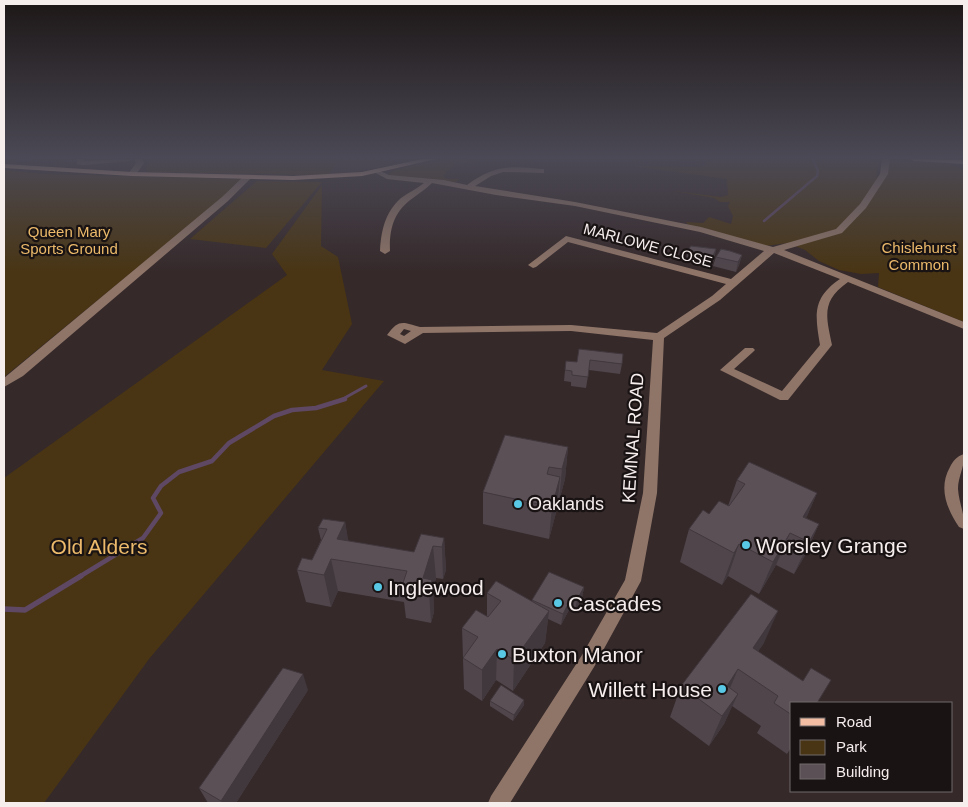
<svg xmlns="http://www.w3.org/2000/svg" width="968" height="807" font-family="Arial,sans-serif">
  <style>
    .built { fill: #453233 }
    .green { fill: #493514 }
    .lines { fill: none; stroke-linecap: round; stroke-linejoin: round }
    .stream-far3 { stroke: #5e4864; stroke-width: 2.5 }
    .stream-far2 { stroke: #5e4864; stroke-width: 3 }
    .stream-far1 { stroke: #5e4864; stroke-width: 4.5 }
    .stream { stroke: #5e4864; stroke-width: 5.5 }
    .minor { fill: #8f7568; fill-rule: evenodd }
    .major { fill: #f2bda3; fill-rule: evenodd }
    .wall { fill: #4f454b }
    .shaded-wall { fill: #40383d }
    .building { fill: #5c5057; stroke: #40383d }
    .poi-dot { fill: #59c8e5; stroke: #191314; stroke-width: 2 }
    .labels { text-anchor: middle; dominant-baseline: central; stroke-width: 4.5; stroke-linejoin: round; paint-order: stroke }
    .far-park-label { font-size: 15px; fill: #ecba6a; stroke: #191314 }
    .far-street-label { font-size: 15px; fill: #f6eded; stroke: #191314 }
    .street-label { font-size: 18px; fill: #f6eded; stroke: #191314 }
    .poi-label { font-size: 18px; fill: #f6eded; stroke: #191314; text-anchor: start }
    .near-poi-label { font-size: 21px; fill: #f6eded; stroke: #191314; text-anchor: start }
    .near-park-label { font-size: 21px; fill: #ecba6a; stroke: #191314 }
  </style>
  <rect width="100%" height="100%" fill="#35292a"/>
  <path class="built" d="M148,159H401L380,167L339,175H298L150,172L146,170L149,161Z"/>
  <path class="green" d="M148,159H340L328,175L150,172L146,170L149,161Z
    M445,159H465L476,162L453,164V166L443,175L446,179H459L456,182L391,176L389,174L394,170Z
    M711,159H869L879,161L876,177L882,179L889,162L894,160L949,164L964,170V322L878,287L879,273L861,274L839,270L819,261L805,250L788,243L765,246L688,225L686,222L703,223L709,217L731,224L733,216L728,206L730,202H720L714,198L667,190L721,197L728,195L727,179L632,166L701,167L707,165L705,162L711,161Z
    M4,170L44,174L245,179L4,377Z
    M257,181L322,182L266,248L190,239Z
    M322,185L321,246L338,257L352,324L322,370L384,381L149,659L44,803H4V478L287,275L272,254Z"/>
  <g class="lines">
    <path class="stream-far3" d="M764,221L817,176L818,171L813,159"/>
    <path class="stream-far2" d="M341,400L366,386"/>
    <path class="stream-far1" d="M79,577L143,538L161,513L153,498L161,486L179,472L212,461L229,443L274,416L292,410L316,408L345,399"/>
    <path class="stream" d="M4,609L25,610L81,576"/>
    <path class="minor" d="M77,159H85L84,161L133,159L129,161L84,165L77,164Z
      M134,159H142L144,163L135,176H132L128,174L136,163Z
      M882,159H890L888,174L866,208L842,233L784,250L964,322V329L848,282C821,301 826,316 832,345L788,400H780L720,370L745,348H753L755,350L753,352L734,369L782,391L820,345C815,315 812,298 840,279L774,253L720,300L664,338L657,493L641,581L594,667L510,803H488L491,796L582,655L625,580L643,493L653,340L571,331L423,333L405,344L387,335C399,319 402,322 420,327L571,325L657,333L712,296L726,284L568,242L536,267L533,268L528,265L566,236L731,279L764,251L700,232L575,206L496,195L432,183C426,189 419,193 413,198C394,211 389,229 390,251L385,254L380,251C381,231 385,212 401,198C409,192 417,189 424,183L387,179L372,171L376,169L389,175L444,180L467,185C494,165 509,166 541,169H544V173L503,172L491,176L475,186L575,202L701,227L773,247L836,229L860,204L880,174ZM404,329L411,331L404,336L400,334Z
      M244,176L251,178L228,201L23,376L4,387V378L222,197Z
      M964,454C965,467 958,476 958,489C959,504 965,513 964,529L959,527C947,509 938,488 950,467C953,461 957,456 964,454Z"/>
    <path class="major" d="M422,159H436L362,176L293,180L132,176L4,168V164L132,172L293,176L362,172Z
      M910,159L964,160V164L914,161Z"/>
  </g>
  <path class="wall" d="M19,159H32L25,161L20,160Z
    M716,249L714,259L711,265L686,260L688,250Z
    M742,255L739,265L736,272L713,266L716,257Z
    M579,349L622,364L620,374L589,370L586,388L571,386V382L564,381L565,370L577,362Z
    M568,447L565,479L559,501H558L557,509L549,539L483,524V492Z
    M737,480L817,493L806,518L819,524L804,557L794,574L776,565L759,594L728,576L722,585L680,562L689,529L709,514L728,506Z
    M345,522L348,541L414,552L444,538L446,570L443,579L436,578L433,589L434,612L431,623L406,618L404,602L338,591L331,607L306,602L297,570L312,560L321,540L318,528Z
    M584,587L582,598L575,611L570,608L561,625L548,619L545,643L513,691L496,680L482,701L464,689L462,628L487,617V593L532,601V600Z
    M764,643L758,651L792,703V746L787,754L757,733L761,726L732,706L724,724L709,746L670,717L681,686Z
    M308,690L236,803H208L199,788Z
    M524,700V705L513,721L490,706V701Z"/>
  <path class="shaded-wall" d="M24,159H32L25,161Z
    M716,249L714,259L711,265L713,256Z
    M742,255L739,265L736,272L738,262Z
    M568,447L565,479L559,501L562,469Z
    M560,477L557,509L549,539L552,507Z
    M817,493L803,526V517Z
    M345,522L351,555L337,539Z
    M819,524L804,557L794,574L809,542Z
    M790,533L776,565L759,594L773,562Z
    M444,538L446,570L443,579L442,547Z
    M739,544L728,576L722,585L734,553Z
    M433,546L436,578L433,589L434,612L431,623L429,591L423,578Z
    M331,559L338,591L331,607L324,575Z
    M584,587L582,598L575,611L577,600Z
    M572,597L570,608L561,625L563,614Z
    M549,611L545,643L513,691L514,660Z
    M778,611L764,643L743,673L753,648Z
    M497,649L496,680L482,701V670Z
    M738,669L725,700L727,686Z
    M303,674L308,690L236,803H222L221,801Z
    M738,694L724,724L709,746L722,716Z
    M524,700V705L513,721L514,715Z"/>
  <path class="building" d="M691,246L716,249L713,256L688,250Z
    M721,249L730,251L742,255L738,262L716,257Z
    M579,349L623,354L622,364L590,360L588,377L572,375V371L565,370L566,361L577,362Z
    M505,435L568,447L562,469L549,467L547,474L560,477L552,507L483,492Z
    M749,462L817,493L803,517L819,524L809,542L790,533L773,562L739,544L734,553L689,529L703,510L709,514L719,501L729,506L745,484L737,480Z
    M323,519L345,522L337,539L414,552L421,534L444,538L442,547L433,546L423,578L432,580L429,591L402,586L407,571L331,559L324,575L297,570L302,558L312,560L327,529L318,528Z
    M549,572L584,587L577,600L572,597L563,614L532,600Z
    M496,581L549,611L514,660L497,649L482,670L463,658L478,637L462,628L476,610L488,617L501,601L487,593Z
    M751,594L778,611L753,648L803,681L811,668L831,680L817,703H792V715L774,703L778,696L738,669L727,686L738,694L722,716L681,686Z
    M283,668L303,674L221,801L199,788Z
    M501,685L524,700L514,715L490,701Z"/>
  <linearGradient id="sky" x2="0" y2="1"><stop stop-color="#1d1717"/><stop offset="0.58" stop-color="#4b4955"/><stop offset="1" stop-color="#4b4955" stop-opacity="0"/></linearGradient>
  <rect width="968" height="272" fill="url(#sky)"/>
  <g class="poi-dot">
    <circle cx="518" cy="504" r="5"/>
    <circle cx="746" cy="545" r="5"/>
    <circle cx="378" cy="587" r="5"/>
    <circle cx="558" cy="603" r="5"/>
    <circle cx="502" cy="654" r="5"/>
    <circle cx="722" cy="689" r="5"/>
  </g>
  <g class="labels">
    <g class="far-park-label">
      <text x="69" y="231">Queen Mary<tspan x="69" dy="17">Sports Ground</tspan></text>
      <text x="919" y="247">Chislehurst<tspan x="919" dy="17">Common</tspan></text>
    </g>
    <g class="far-street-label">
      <text transform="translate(648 245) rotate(15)">MARLOWE CLOSE</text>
    </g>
    <g class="street-label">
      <text transform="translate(633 438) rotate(-86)">KEMNAL ROAD</text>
    </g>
    <g class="poi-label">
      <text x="528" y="504">Oaklands</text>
    </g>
    <g class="near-poi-label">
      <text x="756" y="545">Worsley Grange</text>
      <text x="388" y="587">Inglewood</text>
      <text x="568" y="603">Cascades</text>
      <text x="512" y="654">Buxton Manor</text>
      <text x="712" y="689" text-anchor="end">Willett House</text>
    </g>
    <g class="near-park-label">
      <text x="99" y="546">Old Alders</text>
    </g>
  </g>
  <rect width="968" height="807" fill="none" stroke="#f6eded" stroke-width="10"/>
  <rect x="790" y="702" width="162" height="90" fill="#191314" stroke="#716a6b"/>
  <rect x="800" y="718" width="25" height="8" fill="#f2bda3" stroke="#716a6b"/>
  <text x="836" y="727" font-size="15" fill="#f6eded">Road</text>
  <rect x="800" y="740" width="25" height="15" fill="#493514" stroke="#716a6b"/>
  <text x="836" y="752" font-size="15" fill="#f6eded">Park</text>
  <rect x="800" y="764" width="25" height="15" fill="#5c5057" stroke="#716a6b"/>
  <text x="836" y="777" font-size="15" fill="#f6eded">Building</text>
</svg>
